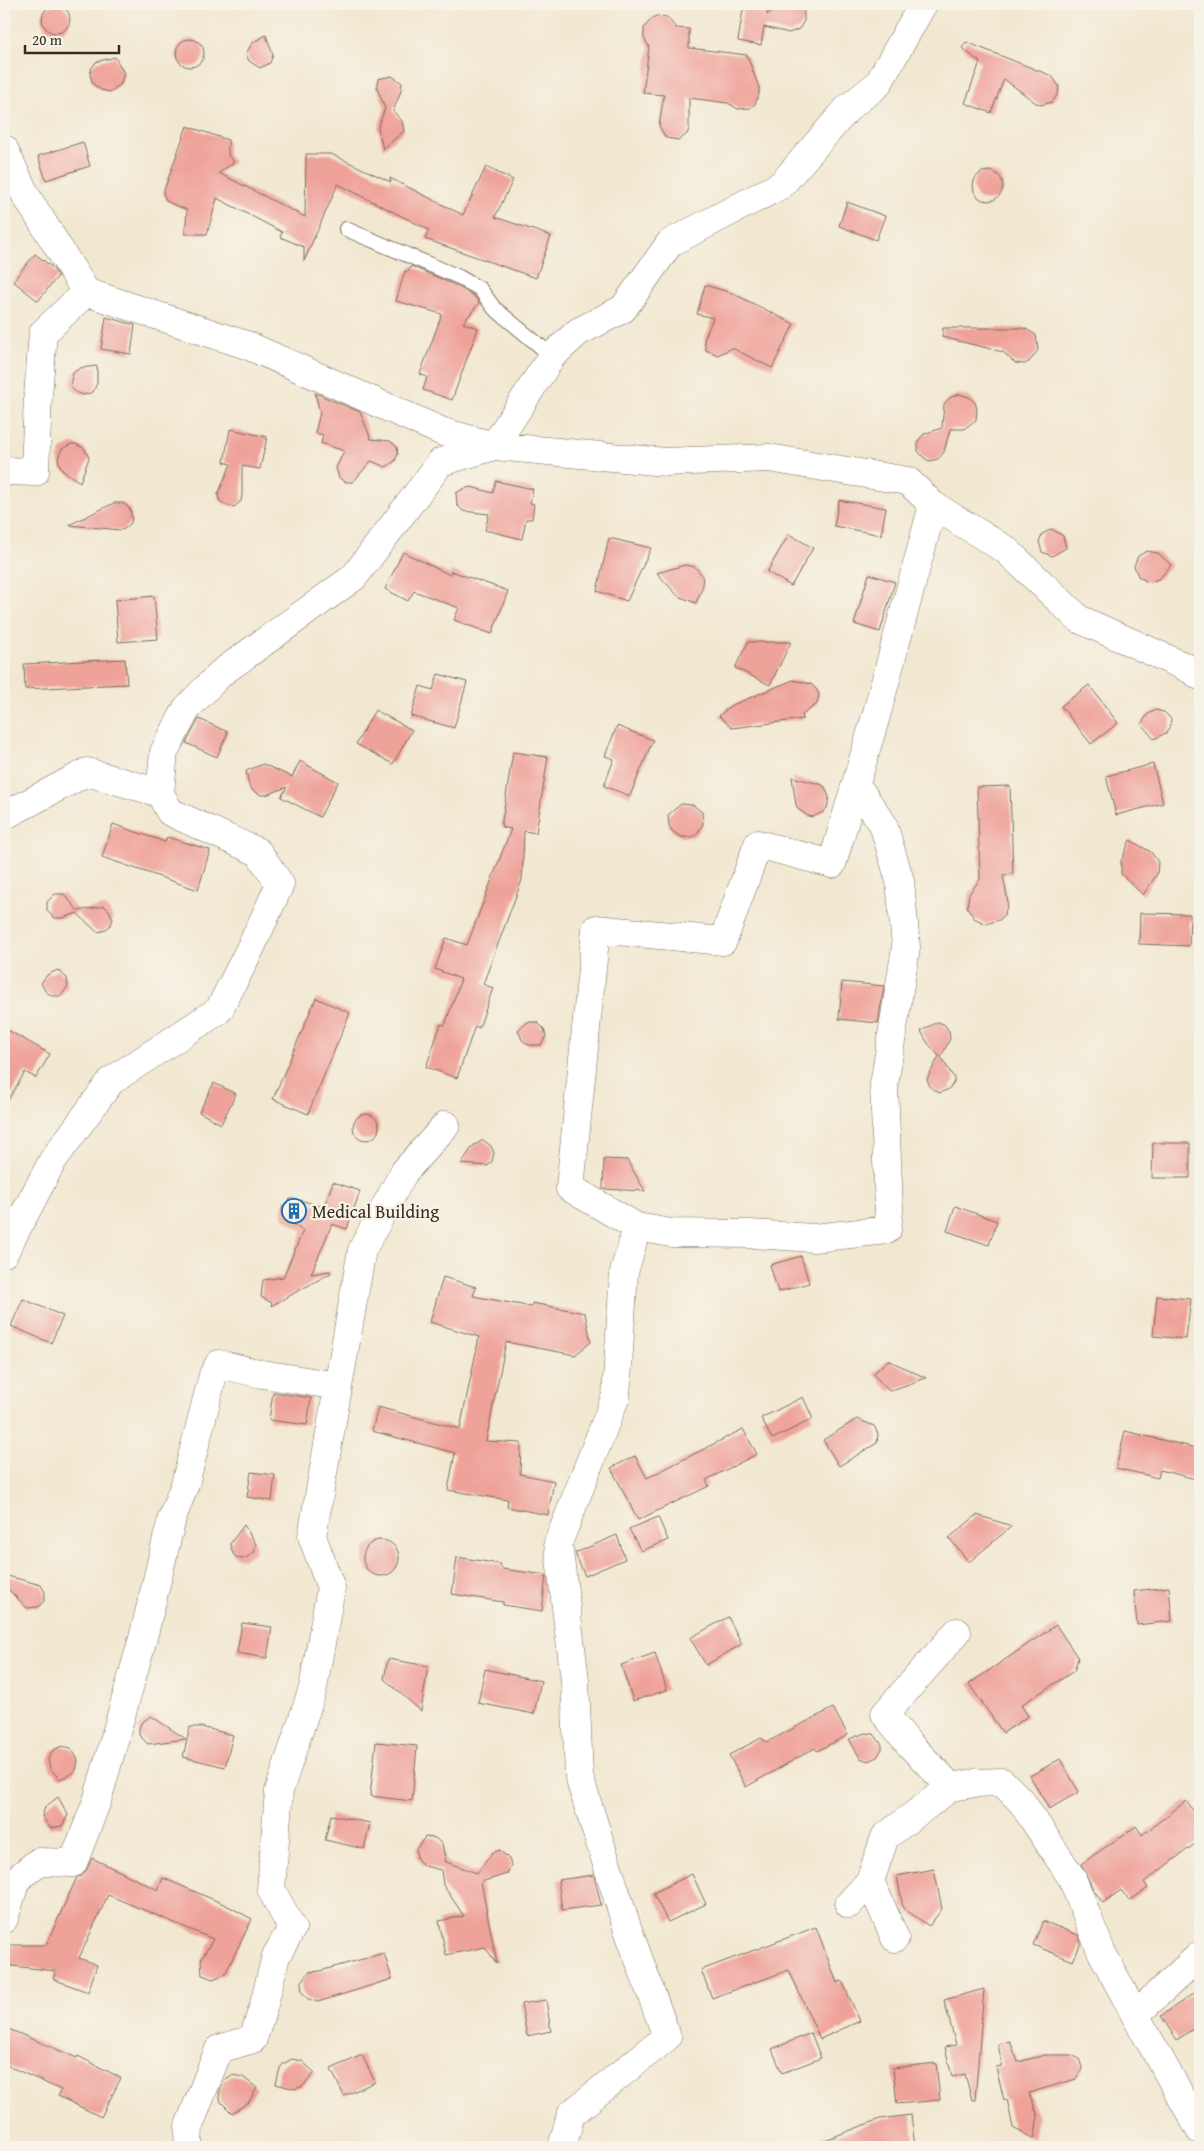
<svg xmlns="http://www.w3.org/2000/svg" width="1204" height="2151" font-family="'Gentium Book Plus',serif">
  <style>
    .building { fill: #efa29a }
    .lines { fill: none; stroke-linecap: round; stroke-linejoin: round }
    .lane-casing { stroke: #7b6c5d; stroke-width: 16 }
    .street-casing { stroke: #7b6c5d; stroke-width: 29 }
    .lane { stroke: #fff; stroke-width: 14 }
    .street { stroke: #fff; stroke-width: 28 }
    .labels { text-anchor: middle; dominant-baseline: central; stroke-width: 4.5; stroke-linejoin: round; paint-order: stroke }
    .poi-label { font-size: 18px; fill: #3b2a1e; stroke: #f7f3e8; text-anchor: start }
  </style>
  <rect width="100%" height="100%" fill="#f7f3e8"/>
  <filter id="ink" filterUnits="userSpaceOnUse"><feTurbulence type="fractalNoise" baseFrequency=".02" numOctaves="2"/><feDisplacementMap in="SourceGraphic" scale="10" xChannelSelector="R" yChannelSelector="G"/><feConvolveMatrix kernelMatrix="1 2 1 2 8 2 1 2 1" color-interpolation-filters="sRGB"/></filter>
  <filter id="wash" filterUnits="userSpaceOnUse"><feTurbulence type="fractalNoise" baseFrequency=".0096" numOctaves="4" result="noise"/><feDisplacementMap in="SourceGraphic" scale="20" xChannelSelector="R" yChannelSelector="G"/><feGaussianBlur stdDeviation="1.12" result="paint"/><feColorMatrix in="noise" values="0 0 0 0 0 0 0 0 0 0 0 0 0 0 0 0 0 1.4 0 .05"/><feComposite in="paint" operator="in"/></filter>
  <g filter="url(#wash)">
    <rect width="100%" height="100%" fill="#f2e8d1"/>
    <g id="blocks">
      <path class="building" d="M744,4L768,9L767,15L782,4H799L804,12V21L799,29L789,33L764,27L761,45L738,41Z
        M42 19a14 14 0 1 1 28 0a14 14 0 1 1-28 0Z
        M656,16L667,17L676,28L689,29V48L747,55L759,88V94L755,104L750,108L738,109L728,103L689,98V129L687,134L679,140L666,138L659,126L664,95L643,93L649,47L644,38V28L651,19Z
        M266,35L273,55L270,63L260,68L249,61L246,54L252,43Z
        M176 53a14 14 0 1 1 28 0a14 14 0 1 1-28 0Z
        M966,42L1052,76L1059,86L1058,94L1052,102L1041,105L1036,103L1004,79L991,113L965,103L980,62L962,48Z
        M115,57L124,73L121,84L110,92L101,90L93,84L90,74L91,69L96,62Z
        M392,76L402,83L401,91L393,111L402,121L404,131L383,149L378,128L385,108L377,88L378,79Z
        M187,126L228,140V155L234,162L219,173L305,217L306,154H331L391,182L390,178L463,215L486,167L513,180L495,217L551,236L536,278L425,239L429,230L338,184L304,261V247L280,237L282,232L217,198L207,234H185L187,210L170,203L166,200L163,193Z
        M83,142L90,166L46,180L38,156Z
        M973 186a15 15 0 1 1 30 0a15 15 0 1 1-30 0Z
        M847,202L885,216L876,240L839,226Z
        M35,254L52,267L58,276L38,301L13,281Z
        M411,266L455,285L474,296L479,303L463,323L478,328L452,400L423,390L427,377L420,374L442,314L396,301L405,271L408,272Z
        M705,285L732,293L794,324L772,368L732,348L718,355L706,350L704,340L713,318L697,314Z
        M106,317L135,325L131,354L101,349Z
        M943,328H1024L1036,335L1038,350L1030,361L1025,364L1015,363L1003,352L942,337Z
        M97,366V383L93,392L84,395L75,392L70,385L73,373L80,368Z
        M315,393L360,412L371,439L390,441L397,447L398,454L395,461L386,467L371,461L353,482H346L339,478L336,468L344,451L321,443L323,435L315,433L320,413Z
        M959,394L969,397L975,402L977,409L976,420L964,429H950L944,452L938,459L929,461L924,458L918,451V441L924,434L942,428L944,404L949,398Z
        M230,429L267,437L260,469L242,466V495L241,501L234,507L224,504L219,500L218,494L231,464L224,462Z
        M71,444H76L85,449L89,458L80,482L63,471L59,463L58,458L62,449Z
        M496,481L533,489L530,503L534,504L532,519H526L522,539L485,530L489,514L463,511L457,505L456,493L463,489L471,487L493,493Z
        M839,500L886,508L881,535L834,526Z
        M114,503H123L130,509L132,518L131,523L124,529L120,530L69,525Z
        M1052,529L1063,536L1066,548L1052,556L1042,552L1039,542L1042,534Z
        M789,534L813,548L791,586L767,572Z
        M609,538L651,548L627,601L597,591Z
        M1147,551L1158,553L1171,565L1160,578L1151,582L1146,581L1138,576L1134,566L1138,556Z
        M403,552L450,575L451,571L508,591L492,634L454,620L459,608L414,591L408,601L385,589Z
        M685,565L695,567L702,575L703,586L696,603L678,596L657,573Z
        M869,574L895,582L880,632L854,624Z
        M154,596L158,639L118,642L115,600Z
        M748,642H791L770,685L735,668Z
        M125,659L127,684L25,689L24,664Z
        M438,674L467,682L454,728L411,716L420,686L433,690Z
        M793,680L811,684L817,690L819,695L817,704L802,715L803,719L732,728L719,716L730,706Z
        M1089,685L1118,723L1091,744L1061,706Z
        M375,710L412,730L393,764L356,744Z
        M1156,710L1164,712L1171,719L1170,726L1166,733L1154,739L1141,724L1148,714Z
        M199,719L228,732L217,757L186,743Z
        M617,726L653,740L630,796L604,786L614,759L605,756Z
        M513,752L548,757L536,833L524,831L522,880L483,984L493,988L479,1028L475,1026L457,1078L426,1067L441,1024L445,1025L461,979L435,969L446,938L467,945L511,829L501,827Z
        M300,761L338,782L320,817L281,797L287,787L266,795H261L252,790L249,785L246,771L263,764L292,777Z
        M1153,764L1163,803L1116,815L1106,776Z
        M792,777L820,784L825,787L829,797L827,808L823,812L813,817L808,816L799,810L796,805Z
        M1010,786L1013,874L1003,875L1008,903L1004,916L999,920L986,924L974,918L967,907L969,894L980,879L977,787Z
        M681,804L693,805L702,812L703,824L697,834L692,837H681L672,831L669,826L668,815Z
        M113,824L165,842L167,837L210,850L198,890L102,857Z
        M1130,840L1151,852L1158,862L1157,874L1143,895L1121,874V861Z
        M55,894H64L78,911L104,906L109,910L113,919L110,926L103,931L97,932L77,913L63,918H54L47,911V902Z
        M1140,913L1190,914L1189,946L1139,944Z
        M58,970L67,978L68,986L61,996H52L45,991L41,983L47,975Z
        M842,982L884,986L878,1023L839,1019Z
        M316,998L350,1013L308,1114L273,1099Z
        M528,1022H537L544,1029L546,1036L541,1045H528L522,1040L518,1030Z
        M937,1022L944,1024L949,1031L950,1039L941,1057L954,1078V1082L949,1089L939,1093L930,1087L927,1079L939,1056L927,1042L921,1031Z
        M4,1028L50,1054L36,1078L25,1072L4,1107Z
        M214,1083L236,1094L221,1124L199,1112Z
        M353 1127a13 13 0 1 1 26 0a13 13 0 1 1-26 0Z
        M483,1140L491,1146L494,1153L492,1161L488,1166L461,1164L473,1146Z
        M1153,1143H1190V1178H1152Z
        M604,1159L627,1160L645,1191L603,1189Z
        M333,1182L360,1191L347,1229L332,1224L311,1274L330,1271L331,1273L271,1306L272,1303L261,1297L263,1280L283,1277L303,1231L286,1220L282,1215V1207L290,1199H296L324,1207Z
        M955,1206L997,1221L989,1245L947,1231Z
        M801,1256L809,1283L778,1292L770,1265Z
        M443,1277L476,1287L473,1296L532,1307V1303L585,1313L591,1342L575,1355L506,1342L486,1441L521,1443L520,1474L554,1481L548,1515L507,1507L508,1500L448,1490L455,1453L372,1431L378,1407L460,1429L479,1337L430,1322Z
        M1157,1296L1191,1299L1186,1339L1153,1336Z
        M23,1299L63,1316L51,1343L11,1326Z
        M888,1360L926,1378L889,1391L873,1374Z
        M273,1392L311,1398L307,1425L269,1420Z
        M803,1397L813,1419L772,1439L761,1418Z
        M857,1419L874,1426L878,1434L877,1443L839,1466L823,1440Z
        M743,1429L757,1454L706,1480L709,1486L638,1520L611,1468L635,1456L647,1478Z
        M1125,1431L1200,1449V1480L1160,1470L1158,1478L1116,1468Z
        M251,1472L275,1475L272,1501L247,1497Z
        M977,1515L1012,1526L969,1562L949,1538Z
        M658,1517L668,1540L641,1551L629,1529Z
        M244,1525L256,1544L254,1553L244,1559L237,1558L233,1554L230,1544Z
        M617,1535L625,1559L585,1576L575,1553Z
        M363 1558a18 18 0 1 1 36 0a18 18 0 1 1-36 0Z
        M457,1557L500,1564L502,1569L546,1575L542,1611L503,1605V1602L452,1594Z
        M4,1575L41,1585L45,1592L44,1601L38,1607L27,1608L4,1585Z
        M1169,1587L1172,1621L1137,1625L1134,1591Z
        M728,1617L742,1644L706,1665L690,1638Z
        M242,1623L272,1627L267,1658L237,1653Z
        M1056,1625L1078,1658L1074,1671L1021,1705L1028,1716L1003,1733L969,1684Z
        M655,1653L667,1690L633,1701L621,1665Z
        M388,1659L428,1666L421,1711L384,1679Z
        M485,1669L541,1681L534,1714L478,1703Z
        M833,1708L848,1735L817,1751L815,1748L746,1787L729,1755L761,1738L767,1742Z
        M151,1716L186,1739L148,1744L139,1735V1729L141,1723Z
        M190,1727H201L233,1735L225,1767L183,1757Z
        M865,1733L874,1734L882,1745V1749L877,1757L868,1761L860,1758L849,1739Z
        M376,1742L417,1746L412,1801L370,1796Z
        M62,1746L71,1748L78,1760L76,1770L73,1773L60,1779L50,1769L48,1759L53,1750Z
        M1060,1759L1079,1792L1049,1809L1030,1776Z
        M58,1797L68,1815L62,1826L50,1828L42,1816L45,1807Z
        M1186,1801L1200,1820V1840L1144,1882L1148,1888L1129,1901L1121,1890L1103,1903L1093,1889L1081,1864L1136,1826L1142,1835Z
        M331,1815L370,1823L364,1849L325,1840Z
        M425,1837L435,1838L442,1844L446,1862L477,1873L492,1853L500,1850L509,1859L511,1865L507,1874L481,1882L497,1964L485,1947L446,1955L439,1921L464,1916L443,1885L441,1870L424,1866L417,1859L416,1849Z
        M92,1858L158,1890L163,1878L226,1905L252,1919L225,1974L213,1979L202,1975L201,1960L213,1939L108,1895L79,1958L97,1965L88,1992L53,1979L56,1971L4,1965V1945H46L77,1877L82,1876L87,1869Z
        M934,1869L942,1909L929,1926L903,1908L897,1876Z
        M692,1874L706,1904L668,1922L653,1893Z
        M594,1875L601,1905L562,1910L558,1880Z
        M1043,1921L1078,1935L1081,1943L1073,1961L1033,1945Z
        M816,1927L837,1983L842,1981L860,2021L820,2039L789,1970L712,1998L701,1970Z
        M384,1953L392,1979L318,2002L308,1999L302,1992L301,1983L309,1972L320,1971Z
        M984,1989L975,2100H972L965,2074L952,2077L945,2047L956,2045L944,2000Z
        M1200,1989V2024L1177,2040L1161,2016Z
        M546,2000L551,2031L527,2036L521,2004Z
        M4,2027L77,2058L78,2056L121,2078L101,2117L58,2096L61,2090L4,2064Z
        M811,2033L821,2058L782,2073L772,2049Z
        M1010,2041L1018,2062L1045,2055H1072L1079,2059L1082,2067L1081,2072L1076,2079L1029,2093L1038,2116L1034,2139L1013,2128L1007,2099L1004,2100L996,2067L1002,2066L998,2044Z
        M362,2055L375,2082L344,2096L331,2069Z
        M292,2059L302,2061L315,2073L303,2086L295,2089L276,2084L280,2068L283,2064Z
        M936,2063L940,2100L897,2104L893,2068Z
        M232,2075L243,2077L257,2088L249,2102L232,2113L221,2102L219,2093L224,2080Z
        M911,2115L915,2147H812V2145L880,2119Z"/>
    </g>
  </g>
  <g filter="url(#ink)">
    <use href="#blocks" fill-opacity="0" stroke="#7b6c5d" stroke-width="1"/>
    <g class="lines">
      <defs>
        <path id="lane" d="M346,229L459,277L480,289L494,308L552,356"/>
        <path id="street" d="M4,149L25,194L86,292L249,346L443,432L494,446L552,356L578,332L623,309L670,243L781,185L848,108L878,84L923,4
          M4,471L35,472L38,396L43,333L86,292
          M4,816L87,772L160,793
          M637,1227L671,1233L751,1234L814,1238L887,1230L889,1210L884,1085L906,947L900,881L883,824L856,785
          M4,1253L53,1160L111,1081L219,1010L252,945L280,884L258,852L170,812L160,793L164,752L187,708L221,673L354,577L441,462L494,446L665,462L769,458L908,481L933,505L1006,550L1079,619L1190,669L1200,676
          M951,1787L910,1745L885,1714L957,1632
          M870,1881L895,1938
          M849,1904L870,1881L885,1837L951,1787L975,1783L1002,1782L1021,1801L1072,1878L1101,1951L1135,2015
          M4,1919L16,1880L38,1862L73,1863L97,1801L143,1638L172,1518L185,1484L213,1375L219,1364L262,1374L338,1386
          M1200,1955L1135,2015L1200,2130
          M188,2147L189,2126L219,2049L253,2039L263,2008L276,1956L292,1928L271,1889L279,1791L313,1688L331,1588L312,1536L362,1250L404,1172L446,1125
          M562,2147L571,2114L667,2037L627,1927L579,1777L575,1680L558,1543L616,1396L624,1272L637,1227L570,1188L596,929L723,941L758,844L832,864L876,716L933,505"/>
      </defs>
      <use href="#lane" class="lane-casing"/>
      <use href="#street" class="street-casing"/>
      <use href="#lane" class="lane"/>
      <use href="#street" class="street"/>
    </g>
  </g>
  <defs>
    <symbol id="building-ring" viewBox="-11 -11 22 22"><circle r="9.5" fill="#f7f3e8" stroke="#1f6fb2" stroke-width="1.5"/><path d="M-4-6H4V6H1V3H-1V6H-4ZM-2.5-4.3h1.7v1.8h-1.7ZM.8-4.3h1.7v1.8H.8ZM-2.5-1h1.7V.8h-1.7ZM.8-1h1.7V.8H.8Z" fill="#1f6fb2"/></symbol>
  </defs>
  <g fill-rule="evenodd">
    <use href="#building-ring" x="280" y="1197" width="28" height="28"/>
  </g>
  <g class="labels">
    <g class="poi-label">
      <text x="312" y="1211">Medical Building</text>
    </g>
  </g>
  <rect width="1204" height="2151" fill="none" stroke="#f7f3e8" stroke-width="20"/>
  <path d="M25 45v8h94v-8" fill="none" stroke="#3b2a1e" stroke-width="2.5"/>
  <text x="32" y="45" font-size="15" fill="#3b2a1e" stroke="#f7f3e8" stroke-width="4" paint-order="stroke">20 m</text>
</svg>
